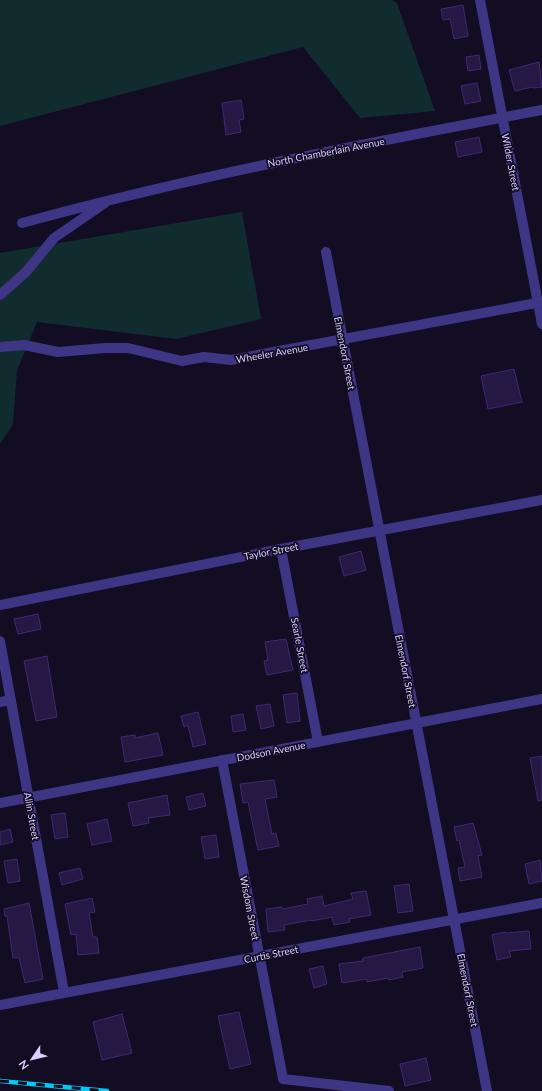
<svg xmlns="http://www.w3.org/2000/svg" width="542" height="1091" font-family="Lato,sans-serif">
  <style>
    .green { fill: #102c2e }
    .building { fill: #251845; stroke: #3e2972 }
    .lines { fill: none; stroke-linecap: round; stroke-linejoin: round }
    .minor { stroke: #3f3585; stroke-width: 10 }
    .rail-casing { stroke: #00ccfa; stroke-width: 4.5 }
    .rail { stroke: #130d23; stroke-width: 3; stroke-dasharray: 9; stroke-linecap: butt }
    .labels { text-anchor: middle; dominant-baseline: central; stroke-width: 3.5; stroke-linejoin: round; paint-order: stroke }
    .street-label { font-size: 10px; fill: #d9cfff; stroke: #130d23 }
  </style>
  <rect width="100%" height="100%" fill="#130d23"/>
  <path class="green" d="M0,0H392L397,3L435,111L360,118L303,47L0,126Z
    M242,212L261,319L176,339L37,322L17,370L13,424L0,444V253Z"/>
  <path class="building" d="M463,5L468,36L454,39L450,19L443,20L441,9Z
    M479,55L481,69L468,71L466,57Z
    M539,62L542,87L533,88L532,87L515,91L509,70Z
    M477,83L481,101L465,104L461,86Z
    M241,100L244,119L239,120L241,132L226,135L222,103Z
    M479,137L482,152L458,157L455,142Z
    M514,369L522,402L488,409L481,376Z
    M361,551L366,570L344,576L339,557Z
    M38,614L41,629L18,634L14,619Z
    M286,639L293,670L267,675L264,661L268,660L265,642Z
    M47,656L57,717L36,721L24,661Z
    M297,693L300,721L287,723L283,695Z
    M270,704L274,726L261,729L256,706Z
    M198,712L206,744L193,747L188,725L184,727L181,716Z
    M243,714L246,730L233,732L231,716Z
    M158,733L163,755L125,762L121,737L135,735V738Z
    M542,756V800L538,801L530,758Z
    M274,780L277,797L265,799L272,834L276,833L279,846L258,850L248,802L243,803L240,784Z
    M203,793L206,806L189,810L186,797Z
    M167,795L170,815L148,818L149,823L133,826L128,803Z
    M65,813L68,837L55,839L51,815Z
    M107,819L112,841L92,845L87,824Z
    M473,823L482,855L478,856L482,877L460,881L458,868L465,867L459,840L457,841L454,827Z
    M10,829L13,842L0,845V832Z
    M216,835L219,857L205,859L201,837Z
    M17,859L20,881L8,883L4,861Z
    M540,860L542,881L529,884L525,864Z
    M80,868L83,879L62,885L59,873Z
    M409,884L413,911L398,913L394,886Z
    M366,891L371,915L349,919L350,922L334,925L332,917L311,921V920L284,925L285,930L268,932L266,909L282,907L283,909L308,904L307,899L322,896L324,906L353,899L351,893Z
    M92,898L95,912L89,913L93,937H97L99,953L78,955L76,934L71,935L65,904Z
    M29,903L43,979L25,983L19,957L13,958L7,916H5L4,909Z
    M529,931L531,949L509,951L511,957L497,960L492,935L505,932L506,933Z
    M420,947L423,968L402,972L403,977L389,980L388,978L367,982V979L342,983L339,964L363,961V958Z
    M323,966L327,984L314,988L309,969Z
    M239,1012L251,1064L230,1069L218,1016Z
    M122,1014L132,1053L102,1060L93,1022Z
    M426,1058L431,1080L405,1086L400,1064Z"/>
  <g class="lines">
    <path class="minor" d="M480,0L542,324
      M22,223C194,176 368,143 542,110
      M326,252L487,1091
      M0,295L26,272L54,238L105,203
      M0,347L24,345L58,352L105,348H128L182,361L204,357L231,360L542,302
      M281,549L318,742
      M0,605L281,549L542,500
      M0,641L64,992
      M0,702L11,700
      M222,760L283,1079L389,1091
      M0,803L542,699
      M0,1005L542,903"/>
    <defs>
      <path id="rail" d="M0,1081L107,1091"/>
    </defs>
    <use href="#rail" class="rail-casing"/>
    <use href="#rail" class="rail"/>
  </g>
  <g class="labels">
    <g class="street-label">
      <text transform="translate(326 152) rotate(-11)">North Chamberlain Avenue</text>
      <text transform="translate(511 162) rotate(79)">Wilder Street</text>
      <text transform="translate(272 353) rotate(-10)">Wheeler Avenue</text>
      <text transform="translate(345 353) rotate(79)">Elmendorf Street</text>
      <text transform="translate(271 551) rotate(-11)">Taylor Street</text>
      <text transform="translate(300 645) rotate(79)">Searle Street</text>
      <text transform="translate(406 671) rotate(79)">Elmendorf Street</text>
      <text transform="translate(271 751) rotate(-11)">Dodson Avenue</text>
      <text transform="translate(32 816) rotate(80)">Allin Street</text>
      <text transform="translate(250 908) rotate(79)">Wisdom Street</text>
      <text transform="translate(271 954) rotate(-11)">Curtis Street</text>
      <text transform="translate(468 990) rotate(79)">Elmendorf Street</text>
    </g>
  </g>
  <g transform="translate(32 1059) rotate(235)" stroke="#130d23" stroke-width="3" paint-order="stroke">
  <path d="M0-3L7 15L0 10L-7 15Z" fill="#d9cfff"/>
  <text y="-6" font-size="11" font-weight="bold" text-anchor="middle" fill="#d9cfff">N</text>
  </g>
</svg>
